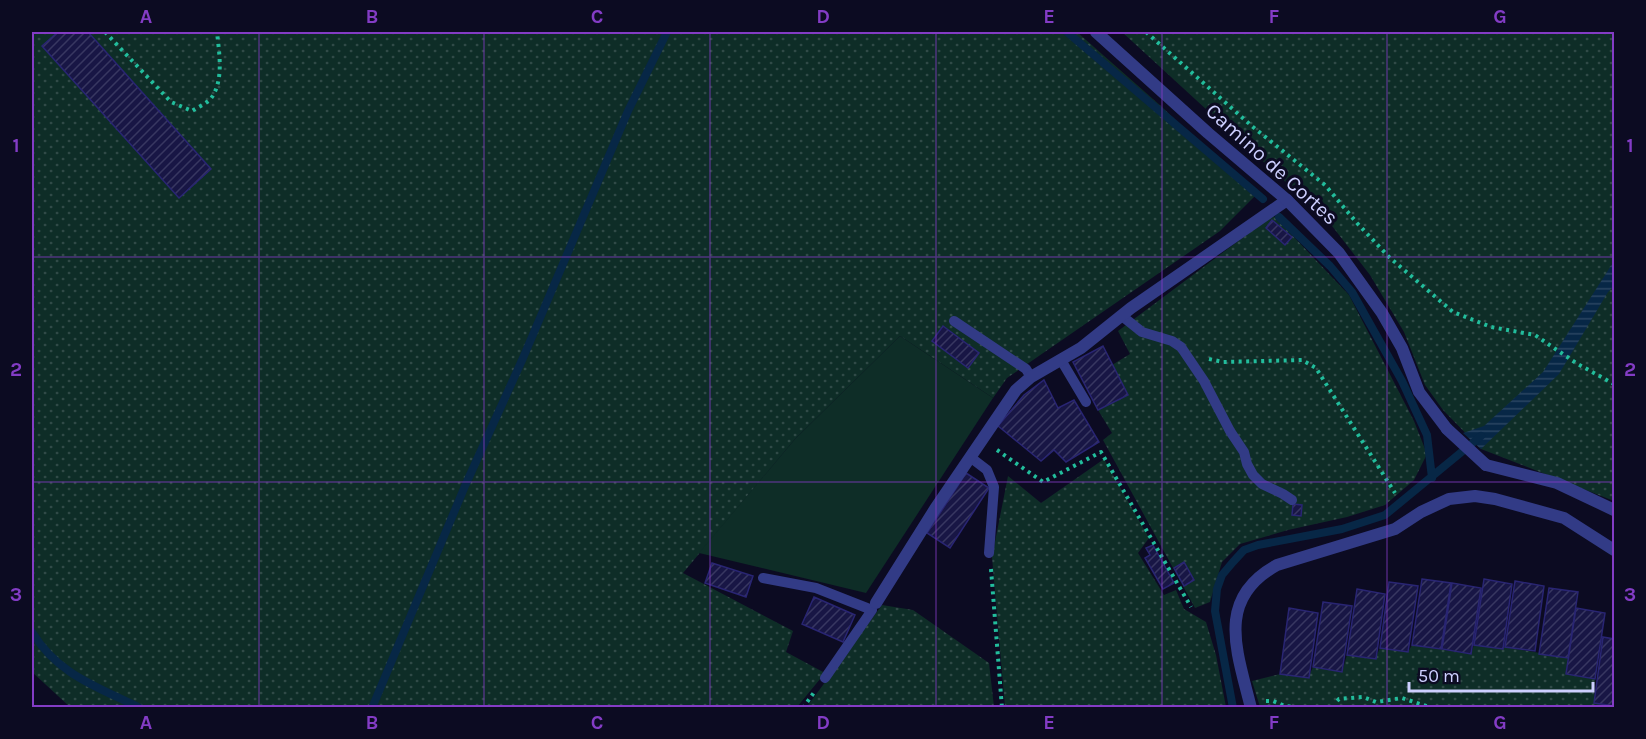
<svg xmlns="http://www.w3.org/2000/svg" width="1646" height="739" font-family="Karla,sans-serif">
  <style>
    .grass { fill: url(#grass-dots) }
    .garden { fill: #0e2d27 }
    .water { fill: url(#water-rules) }
    .lines { fill: none; stroke-linecap: round; stroke-linejoin: round }
    .stream { stroke: #072746; stroke-width: 8 }
    .building { fill: url(#building-hatch); stroke: #292573; stroke-width: 1.5 }
    .path { stroke: #22bd9c; stroke-width: 4; stroke-dasharray: 3 4.5; stroke-linecap: butt }
    .service { stroke: #323b86; stroke-width: 10 }
    .minor { stroke: #323b86; stroke-width: 12 }
    .tertiary { stroke: #323b86; stroke-width: 12 }
    .grid { fill: none; stroke: #833cc5; stroke-width: 1.5; stroke-opacity: 0.55 }
    .labels { text-anchor: middle; dominant-baseline: central; stroke-width: 6; stroke-linejoin: round; paint-order: stroke }
    .street-label { font-size: 21px; fill: #cdcfff; stroke: #0c0b22 }
    .neatline { fill: none; stroke: #833cc5; stroke-width: 2 }
    .grid-label { font-size: 20px; text-anchor: middle; font-weight: bold; fill: #833cc5 }
  </style>
  <defs>
    <pattern id="grass-dots" width="8" height="8" patternUnits="userSpaceOnUse" patternTransform="scale(1.5)"><rect width="8" height="8" fill="#0e2d27"/><path d="M2 2h.1M6 6h.1" fill="none" stroke="#304a47" stroke-width="1.8" stroke-linecap="round"/></pattern>
    <pattern id="water-rules" width="6" height="5" patternUnits="userSpaceOnUse" patternTransform="scale(1.5)"><rect width="6" height="5" fill="#072746"/><path d="M0 2.5h6" fill="none" stroke="#2a4562"/></pattern>
    <pattern id="building-hatch" width="6" height="6" patternUnits="userSpaceOnUse" patternTransform="scale(1.5)"><rect width="6" height="6" fill="#181645"/><path d="M-1 1l2-2M0 6l6-6M5 7l2-2" fill="none" stroke="#383761"/></pattern>
  </defs>
  <rect width="100%" height="100%" fill="#0c0b22"/>
  <path class="grass" d="M32,32H1077L1162,107L1255,196L1220,231L1007,378L993,398L900,336L795,439L683,573L793,631L786,652L825,673L797,707H70L32,672Z
    M1122,32H1614V501L1481,449L1443,410L1425,385L1404,332L1370,275L1329,222Z
    M1273,215L1349,295L1414,421L1427,454L1414,480L1385,505L1347,517L1288,530L1240,544L1222,562L1210,602L1195,608L1103,440L1112,433L1098,410L1128,395L1112,365L1130,354L1118,331Z
    M1104,459L1149,538L1138,553L1164,595L1176,590L1184,609L1206,622L1216,655L1226,707H1005L992,557L1008,476L1041,503Z
    M882,605L913,610L989,663L994,707L806,708Z
    M1412,645L1471,654L1474,645L1502,649L1505,647L1568,658L1566,674L1595,679L1594,702L1614,706V707H1260L1252,681L1280,674L1308,678L1313,667L1342,672L1347,655L1375,659L1380,648L1408,652Z"/>
  <path class="garden" d="M900,336L993,398L866,593L699,553L795,439Z"/>
  <path class="water" d="M1614,261V286L1608,292L1559,374L1481,449L1463,433L1484,426L1543,372Z"/>
  <g class="lines">
    <path class="stream" d="M1067,32L1263,199
      M1279,217L1330,266L1352,292L1402,381L1427,435L1432,478
      M32,632C58,675 98,687 140,708
      M372,708L465,486L523,358L628,111L667,32
      M1233,708L1215,611L1217,589L1222,575L1233,562L1244,550L1258,545L1342,529L1385,515L1481,436"/>
  </g>
  <path class="building" d="M58,32H88L211,169L179,198L42,46Z
    M1272,220L1292,237L1285,245L1266,228Z
    M943,326L979,353L968,368L932,341Z
    M1103,346L1128,395L1098,410L1073,362Z
    M1044,380L1058,408L1074,400L1099,442L1066,462L1054,450L1041,461L998,426L1024,395Z
    M966,473L989,488L950,548L927,533Z
    M1293,504L1302,505L1301,516L1292,515Z
    M1153,545L1174,583L1163,589L1145,558L1150,555L1146,548Z
    M1184,562L1194,580L1184,586L1174,568Z
    M712,563L753,576L746,597L705,583Z
    M1422,579L1451,583L1441,649L1412,645Z
    M1484,579L1512,584L1503,649L1474,645Z
    M1515,581L1544,586L1535,651L1505,647Z
    M1389,582L1418,586L1408,652L1380,648Z
    M1452,583L1481,588L1471,654L1442,649Z
    M1549,588L1578,592L1568,658L1539,654Z
    M1357,589L1385,594L1376,659L1347,655Z
    M814,597L855,615L843,642L802,624Z
    M1323,602L1352,606L1342,672L1313,667Z
    M1289,608L1318,613L1309,678L1280,674Z
    M1576,608L1605,613L1595,679L1566,674Z
    M1603,637L1614,639V706L1594,703Z"/>
  <g class="lines">
    <path class="path" d="M105,32L171,102L192,111C198,107 208,103 212,97C224,79 219,52 217,32
      M1146,32L1253,127L1325,185L1357,223L1389,257L1453,312L1491,327L1535,335L1576,363L1614,384
      M1209,359L1223,362L1302,360L1316,368L1321,376L1395,493
      M997,450L1043,482L1101,452L1191,607
      M991,569L1002,708
      M1266,701H1273L1285,706L1304,708
      M803,708L815,691
      M1336,708V702L1339,699L1363,697L1376,702L1402,698L1432,708"/>
    <path class="service" d="M1122,316L1142,332L1172,341L1181,347L1204,381L1230,431L1244,452L1247,464L1253,475L1262,484L1283,494L1292,500
      M954,321L1026,369L1031,377
      M1061,360L1086,402
      M970,457L987,470L994,487L989,553
      M763,578L816,588L872,610L825,678"/>
    <path class="minor" d="M1447,429L1486,465
      M876,603L935,509L1016,390L1031,377L1081,348L1131,308L1287,200
      M1251,708C1237,651 1215,599 1277,565L1395,529L1421,512L1449,499L1475,496L1495,499L1564,518L1614,550"/>
    <path class="tertiary" d="M1096,32L1208,133L1287,200L1339,253L1382,313L1402,348L1419,392L1447,429
      M1486,465L1557,483L1614,510"/>
  </g>
  <path class="grid" d="M259,32V708M484,32V708M710,32V708M936,32V708M1162,32V708M1387,32V708M32,257H1614M32,482H1614"/>
  <g class="labels">
    <g class="street-label">
      <text transform="translate(1272 164) rotate(42)">Camino de Cortes</text>
    </g>
  </g>
  <rect width="1646" height="739" fill="none" stroke="#0c0b22" stroke-width="66"/>
  <path d="M1409 682v9h184v-9" fill="none" stroke="#cdcfff" stroke-width="3"/>
  <text x="1418" y="682" font-size="18" fill="#cdcfff" stroke="#0c0b22" stroke-width="4.5" paint-order="stroke">50 m</text>
  <rect x="33" y="33" width="1580" height="673" class="neatline"/>
  <g class="grid-label">
    <text x="146" y="23">A</text>
    <text x="372" y="23">B</text>
    <text x="597" y="23">C</text>
    <text x="823" y="23">D</text>
    <text x="1049" y="23">E</text>
    <text x="1274" y="23">F</text>
    <text x="1500" y="23">G</text>
    <text x="16" y="152">1</text>
    <text x="1630" y="152">1</text>
    <text x="16" y="376">2</text>
    <text x="1630" y="376">2</text>
    <text x="16" y="601">3</text>
    <text x="1630" y="601">3</text>
    <text x="146" y="729">A</text>
    <text x="372" y="729">B</text>
    <text x="597" y="729">C</text>
    <text x="823" y="729">D</text>
    <text x="1049" y="729">E</text>
    <text x="1274" y="729">F</text>
    <text x="1500" y="729">G</text>
  </g>
</svg>
